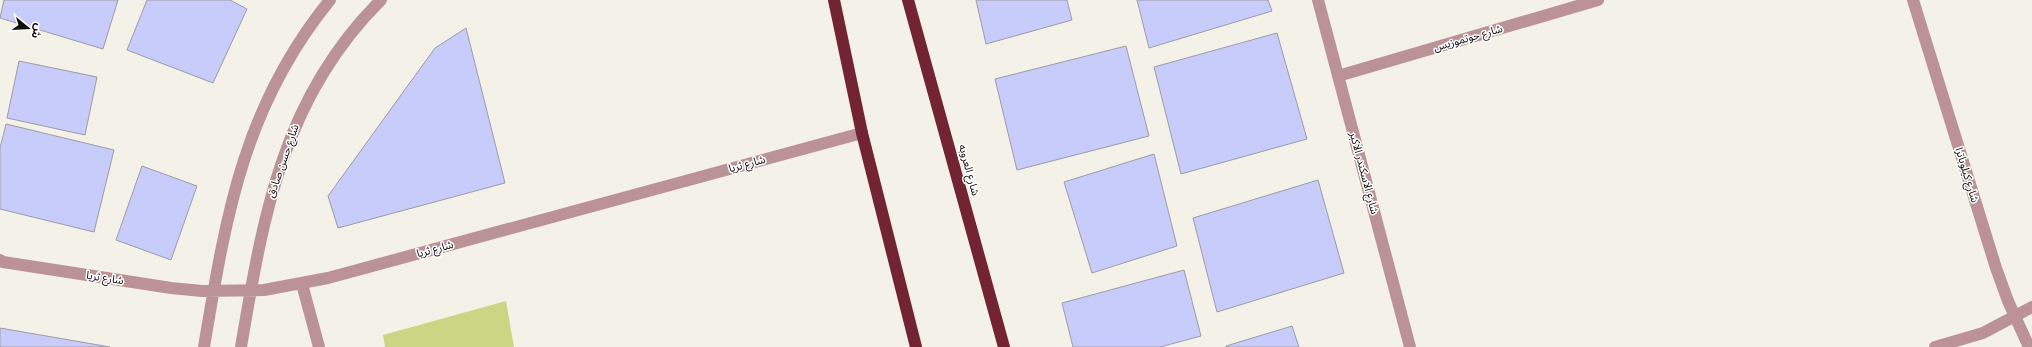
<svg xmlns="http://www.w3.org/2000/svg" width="2032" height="347" font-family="Signika,'Noto Sans Arabic',sans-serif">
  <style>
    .green { fill: #ccd584 }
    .building { fill: #c8ccfb; stroke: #9b9ca4 }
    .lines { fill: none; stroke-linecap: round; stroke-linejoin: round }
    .minor { stroke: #bb9396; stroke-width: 12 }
    .highway { stroke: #722433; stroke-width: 12 }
    .labels { text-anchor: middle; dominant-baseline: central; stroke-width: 3; stroke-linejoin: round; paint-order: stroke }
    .street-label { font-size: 11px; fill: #100f0c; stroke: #fff }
  </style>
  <rect width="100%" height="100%" fill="#f4f2e8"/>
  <path class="green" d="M506,301L514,347H385L383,335Z"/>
  <path class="building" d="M4,0H118L103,49L0,18Z
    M147,0H230L247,9L213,83L127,50Z
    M976,0H1067L1072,20L986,44Z
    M1137,0H1268L1272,11L1149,48Z
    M466,28L505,183L338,228L328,196L435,48Z
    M1277,33L1307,139L1181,174L1154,67Z
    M1126,46L1149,136L1017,170L995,79Z
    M19,61L97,77L85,135L7,118Z
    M6,124L114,150L94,232L0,209V148Z
    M1154,154L1177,246L1092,273L1064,182Z
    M142,166L197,186L171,260L116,240Z
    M1318,180L1344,273L1217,312L1193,218Z
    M1184,270L1201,336L1160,347H1073L1062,303Z
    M1292,326L1299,347H1226V346Z
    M0,328L110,347H0Z"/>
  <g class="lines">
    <path class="minor" d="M1318,0L1410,347
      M1913,0L1996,268L2008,301L2029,347
      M1338,76L1598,0
      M0,260L3,262L171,288L202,291L264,290L328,278L862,133
      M302,284L319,347
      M204,347C226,216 243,107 330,0
      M241,347C263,217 282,98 381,0
      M1935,347L1983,333L2032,307"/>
    <path class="highway" d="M834,0L862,133L916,347
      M908,0L1004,347"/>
  </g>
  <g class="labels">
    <g class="street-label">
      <text transform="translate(1468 38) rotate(-16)">شارع حوتموزيس</text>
      <text transform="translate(283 161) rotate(-71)">شارع حسن صادق</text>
      <text transform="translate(747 164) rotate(-15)">شارع ثريا</text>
      <text transform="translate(969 170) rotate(75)">شارع العروبه</text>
      <text transform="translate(1364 173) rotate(75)">شارع الاسكندر الاكبر</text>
      <text transform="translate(1967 175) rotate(73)">شارع كيلوباترا</text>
      <text transform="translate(435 249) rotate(-15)">شارع ثريا</text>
      <text transform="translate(105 278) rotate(9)">شارع ثريا</text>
    </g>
  </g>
  <g transform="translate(28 28) rotate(108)" stroke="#ffffff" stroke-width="3" paint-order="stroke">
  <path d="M0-3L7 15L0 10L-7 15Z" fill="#100f0c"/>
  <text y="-6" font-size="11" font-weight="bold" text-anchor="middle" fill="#100f0c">ش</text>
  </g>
</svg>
